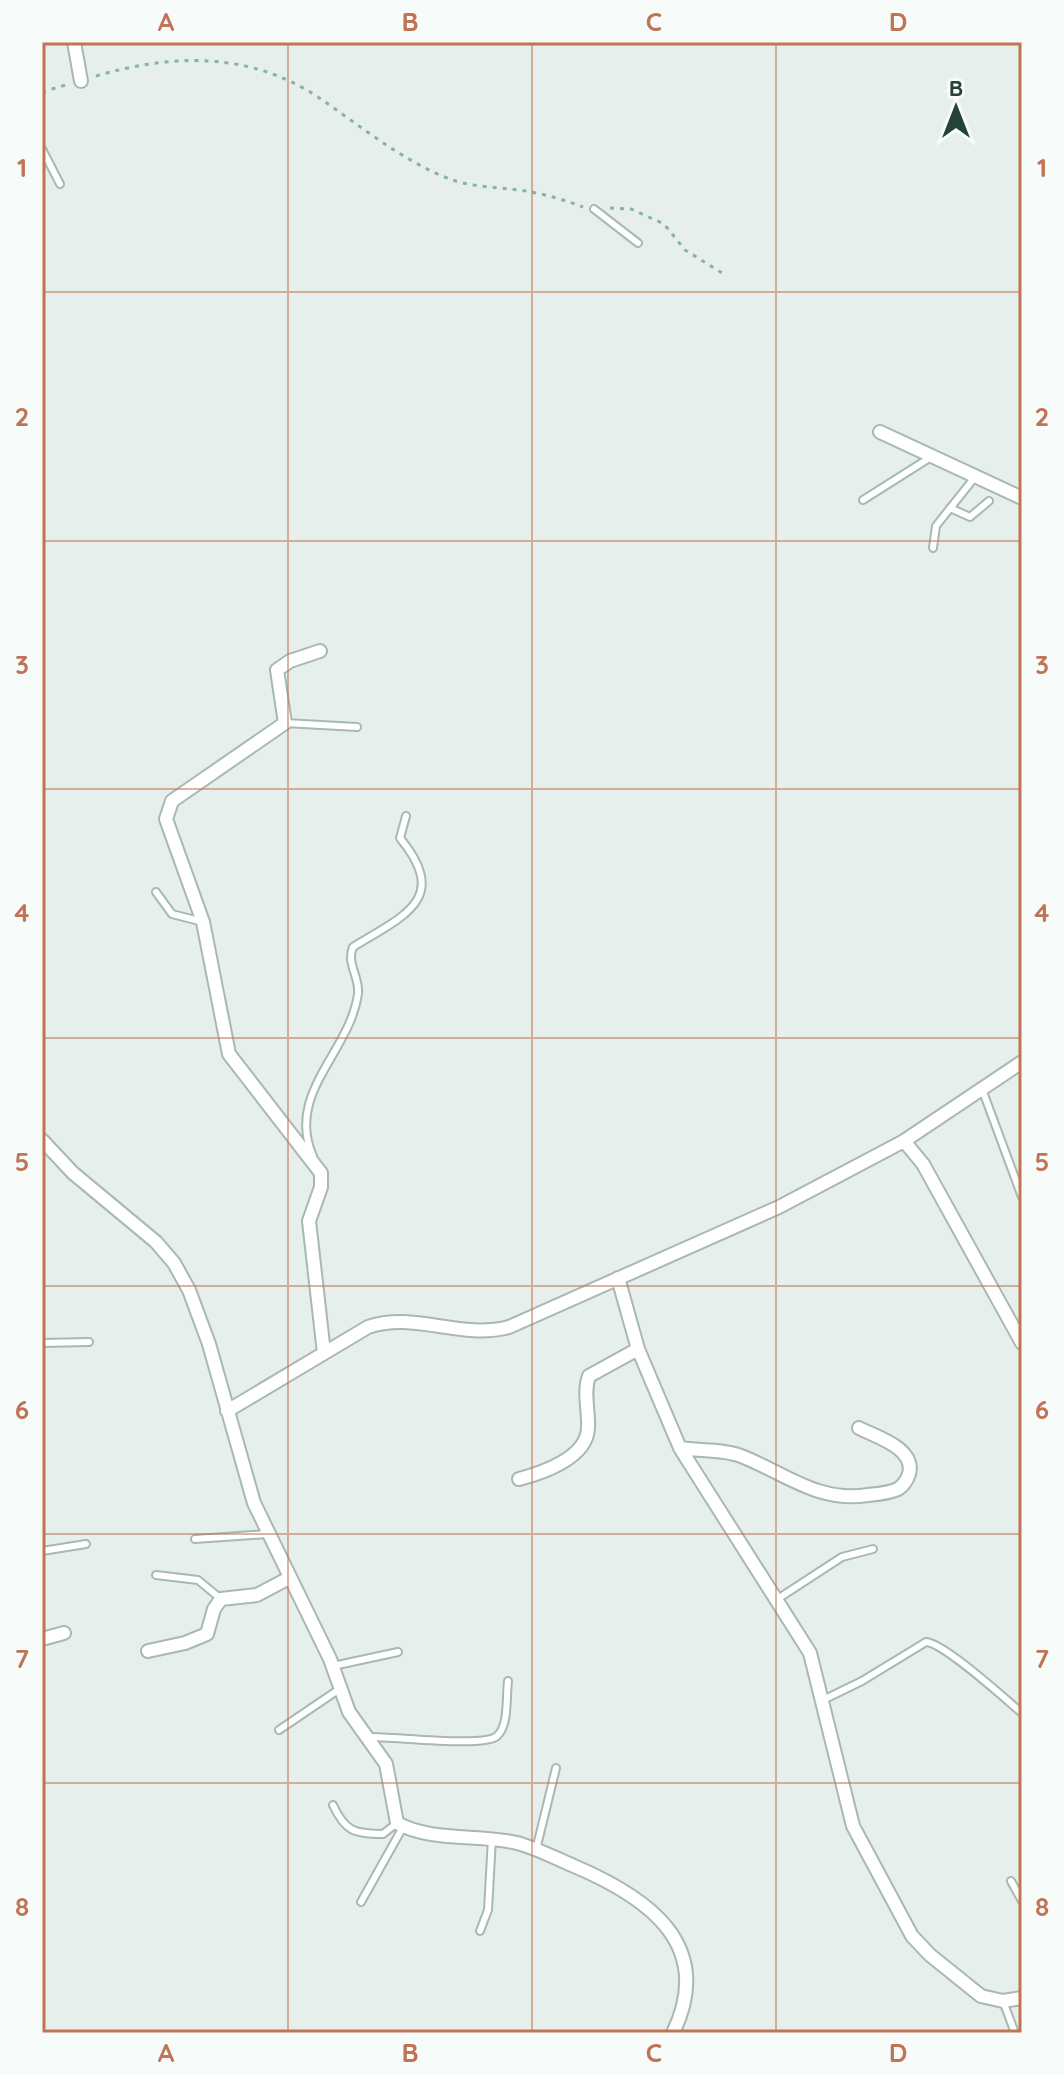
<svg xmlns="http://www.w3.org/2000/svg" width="1064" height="2075" font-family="Quicksand,sans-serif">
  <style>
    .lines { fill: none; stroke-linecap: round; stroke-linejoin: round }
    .service-casing { stroke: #a8b8b2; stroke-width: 10 }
    .minor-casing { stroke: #a8b8b2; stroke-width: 16 }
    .path { stroke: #86b3a5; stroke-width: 3; stroke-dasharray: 4 6; stroke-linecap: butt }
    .service { stroke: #fff; stroke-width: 6 }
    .minor { stroke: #fff; stroke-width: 12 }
    .grid { fill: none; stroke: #c07456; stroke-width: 2; stroke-opacity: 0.55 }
    .neatline { fill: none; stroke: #c07456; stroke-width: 3 }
    .grid-label { font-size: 26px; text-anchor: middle; font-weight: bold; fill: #c07456 }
  </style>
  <rect width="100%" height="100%" fill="#e6efeb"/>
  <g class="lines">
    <defs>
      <path id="service" d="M42,149L60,184
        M594,209L638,243
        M863,500L931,457
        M950,508L970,517L989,501
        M933,548L936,526L975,477
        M285,723L357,727
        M156,892L172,914L203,922
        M982,1089L1022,1197
        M313,1156C285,1094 350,1052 358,994C360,977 346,964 353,947C405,915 450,899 400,838L406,816
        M42,1343L89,1342
        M195,1539L267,1534
        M42,1551L86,1544
        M156,1575L198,1580L221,1599
        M776,1600L842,1557L873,1549
        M333,1666L398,1652
        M823,1700L862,1681L926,1642C944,1643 1004,1698 1022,1713
        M279,1730L341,1688
        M367,1737C391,1736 484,1748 497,1736C509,1726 506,1696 508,1681
        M333,1805C345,1831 354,1834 383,1834L397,1823
        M536,1850L556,1768
        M1011,1881L1022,1901
        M361,1902L403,1827
        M480,1931L488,1910L492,1838
        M1003,2001L1015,2033"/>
      <path id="minor" d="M74,42L81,81
        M880,432L1022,498
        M320,651L290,661L277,670L285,723L172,801L166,819L203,922L229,1054L321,1173V1187L309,1221L324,1353
        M42,1140L73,1173L156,1242L174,1263L189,1290L209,1344L254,1503L330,1659L349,1712L386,1764L397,1823C431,1842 480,1834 517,1843C536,1848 555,1858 574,1866C647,1897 716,1944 673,2033
        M904,1141L923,1164L1022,1343
        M618,1278L638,1349L680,1448L810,1653L853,1826L912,1936L930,1955L981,1996L1003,2001L1022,1998
        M227,1411L368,1327C415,1311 459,1340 509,1327L779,1207L904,1141L1022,1062
        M680,1448C699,1451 724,1449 741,1456C785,1473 818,1503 868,1495C878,1494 890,1493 898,1489C904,1485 907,1480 909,1474C916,1448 876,1437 859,1428
        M519,1479C542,1473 587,1458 588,1428C589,1411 583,1392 589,1376L638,1349
        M42,1639L64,1633
        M148,1651L185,1643L207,1634L214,1609L221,1599L257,1595L289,1578"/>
    </defs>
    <use href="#service" class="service-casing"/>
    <use href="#minor" class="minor-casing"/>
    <path class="path" d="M96,76C172,54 248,51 318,97C359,125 400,159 447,178C469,187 495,187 519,190C541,193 562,199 583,207
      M42,92L69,84
      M610,208L631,209L664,224L685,250L727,276"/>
    <use href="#service" class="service"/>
    <use href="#minor" class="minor"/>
  </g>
  <path class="grid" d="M288,42V2033M532,42V2033M776,42V2033M42,292H1022M42,541H1022M42,789H1022M42,1038H1022M42,1286H1022M42,1534H1022M42,1783H1022"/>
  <rect width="1064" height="2075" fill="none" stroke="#f7fbf9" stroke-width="88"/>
  <g transform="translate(956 108)" stroke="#f7fbf9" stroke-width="6" paint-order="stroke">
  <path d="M0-6L14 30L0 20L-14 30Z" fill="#24423a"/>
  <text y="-12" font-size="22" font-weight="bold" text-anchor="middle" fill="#24423a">B</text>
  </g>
  <rect x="44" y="44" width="976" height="1987" class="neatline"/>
  <g class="grid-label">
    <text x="166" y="31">A</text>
    <text x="410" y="31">B</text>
    <text x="654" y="31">C</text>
    <text x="898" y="31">D</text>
    <text x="22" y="177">1</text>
    <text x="1042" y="177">1</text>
    <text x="22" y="426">2</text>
    <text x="1042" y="426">2</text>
    <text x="22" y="674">3</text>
    <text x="1042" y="674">3</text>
    <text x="22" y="922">4</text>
    <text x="1042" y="922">4</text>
    <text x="22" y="1171">5</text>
    <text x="1042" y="1171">5</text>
    <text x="22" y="1419">6</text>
    <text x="1042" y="1419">6</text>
    <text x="22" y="1668">7</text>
    <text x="1042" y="1668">7</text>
    <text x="22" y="1916">8</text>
    <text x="1042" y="1916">8</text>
    <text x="166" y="2062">A</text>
    <text x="410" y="2062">B</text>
    <text x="654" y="2062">C</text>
    <text x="898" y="2062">D</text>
  </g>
</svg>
